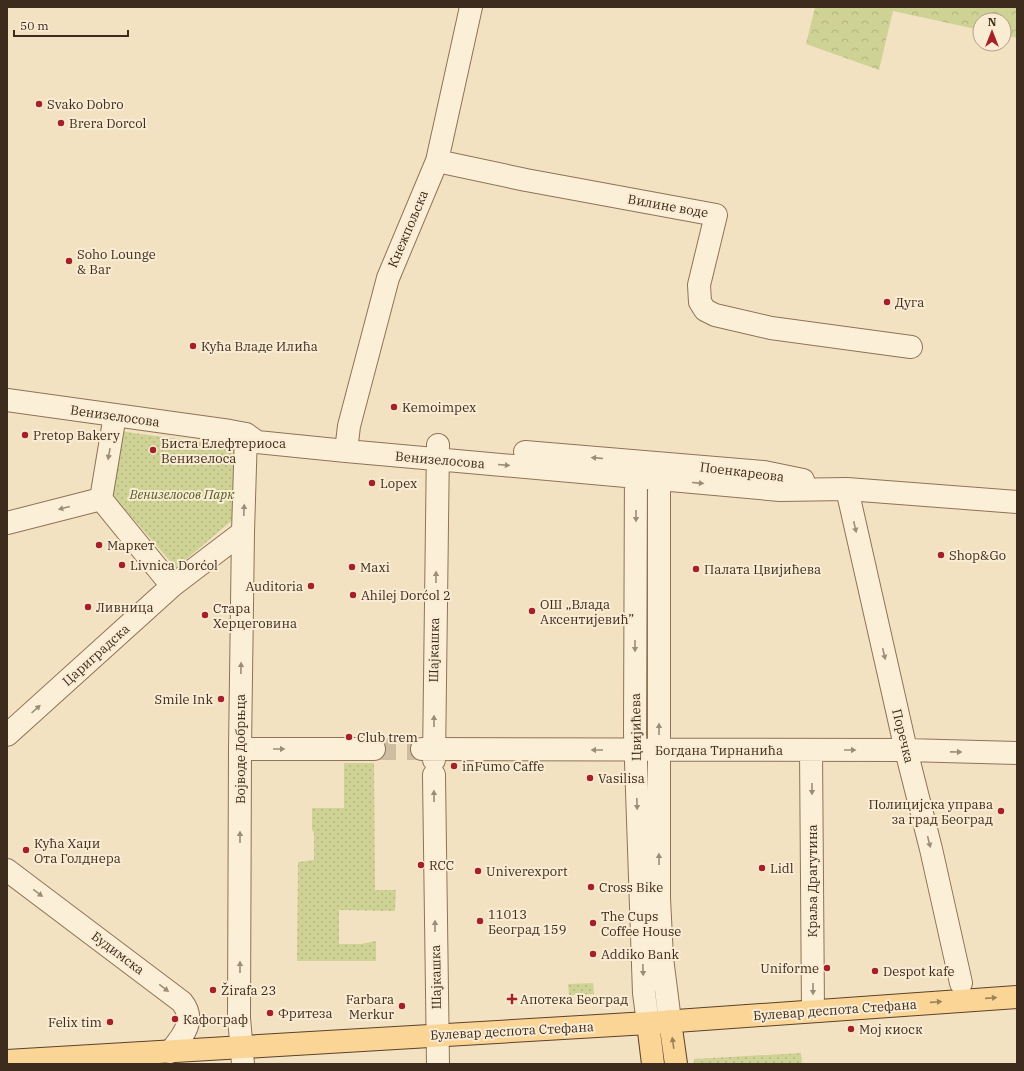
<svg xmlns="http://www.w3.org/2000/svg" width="1024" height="1071" font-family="'IBM Plex Serif',serif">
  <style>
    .green { fill: url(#green-dots) }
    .forest { fill: url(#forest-crowns) }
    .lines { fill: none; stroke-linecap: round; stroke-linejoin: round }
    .minor-tunnel { stroke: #cfbda1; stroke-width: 22; stroke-dasharray: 22 11; stroke-linecap: butt }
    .minor-casing { stroke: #8f7257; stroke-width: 24 }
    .major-casing { stroke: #5c402b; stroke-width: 24 }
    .minor { stroke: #fcefd7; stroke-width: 22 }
    .major { stroke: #fad596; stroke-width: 22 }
    .oneway { fill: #9c8d7a }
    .oneway2 { fill: #9c805a }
    .poi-dot { fill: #a52028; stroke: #f9ecd3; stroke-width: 1.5 }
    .labels { text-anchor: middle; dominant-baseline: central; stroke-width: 4; stroke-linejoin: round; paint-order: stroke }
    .poi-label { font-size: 13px; fill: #3d2b1d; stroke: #f9ecd3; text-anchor: start }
    .street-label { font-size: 13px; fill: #3d2b1d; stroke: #f9ecd3 }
    .park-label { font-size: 13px; font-style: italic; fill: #505c21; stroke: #f9ecd3 }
  </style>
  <defs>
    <pattern id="green-dots" width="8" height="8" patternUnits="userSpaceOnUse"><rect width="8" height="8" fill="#cfd295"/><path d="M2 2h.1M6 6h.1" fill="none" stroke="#b3b480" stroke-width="1.8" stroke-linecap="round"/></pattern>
    <pattern id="forest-crowns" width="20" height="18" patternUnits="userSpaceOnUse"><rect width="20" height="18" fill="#cfd295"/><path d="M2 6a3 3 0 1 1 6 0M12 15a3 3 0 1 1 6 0" fill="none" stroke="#b3b480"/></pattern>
  </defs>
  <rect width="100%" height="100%" fill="#f3e2c2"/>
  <path class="green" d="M119,431L236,447V517L176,568L111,493Z
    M344,763H374L375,890H396L395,911L339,910V944H361L376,941V961H297L298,862L314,860V833L312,830V808H344Z
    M593,983L594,994L569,995L568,984Z
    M801,1053L802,1064H694V1059Z"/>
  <path class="forest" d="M815,7H1017V38L1004,35V20H980V30L893,11L879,70L806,44Z"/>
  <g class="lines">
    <path class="minor-tunnel" d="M374,749H422"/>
    <defs>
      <path id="minor" d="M437,161L526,180L716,215L699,285L700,302L705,310L715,315L771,328L911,347
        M7,400L230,431L246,434L257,442L346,451L780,490L847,489L1017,502
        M115,415L101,499L172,586
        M346,451L349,426L388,278L437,161L471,7
        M525,452L764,472L803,480
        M636,463L635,733L644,993L648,1023
        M659,464V898L662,958L670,1021
        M847,489L906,750L931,849L961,983
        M7,523L101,499
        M7,735L172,586L243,532
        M240,749H374
        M422,749L906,750L1017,753
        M811,750L813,1011
        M434,760L438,445
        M434,775L438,1064
        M7,870L182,1002C197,1021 182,1037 170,1052
        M243,1064L239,1018L240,749L243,532L246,434"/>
      <path id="major" d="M670,1021L676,1064
        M648,1023L653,1064
        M7,1061L648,1023L1017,997"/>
    </defs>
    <use href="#minor" class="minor-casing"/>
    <use href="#major" class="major-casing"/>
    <use href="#minor" class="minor"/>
    <use href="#major" class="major"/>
  </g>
  <defs><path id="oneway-solid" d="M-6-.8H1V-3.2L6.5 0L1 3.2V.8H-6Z"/></defs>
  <g class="oneway">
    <use href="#oneway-solid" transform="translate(109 454) rotate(100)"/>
    <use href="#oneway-solid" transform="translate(597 458) rotate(-175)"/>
    <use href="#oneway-solid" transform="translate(504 465) rotate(5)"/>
    <use href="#oneway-solid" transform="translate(698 483) rotate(5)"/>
    <use href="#oneway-solid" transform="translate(64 508) rotate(166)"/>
    <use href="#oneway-solid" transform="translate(244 510) rotate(-88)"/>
    <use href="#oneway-solid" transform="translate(636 516) rotate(90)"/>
    <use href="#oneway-solid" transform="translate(855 527) rotate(77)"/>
    <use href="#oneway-solid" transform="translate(436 577) rotate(-89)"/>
    <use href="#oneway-solid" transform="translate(635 646) rotate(90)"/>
    <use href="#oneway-solid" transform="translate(884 654) rotate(77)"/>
    <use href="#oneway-solid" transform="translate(241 668) rotate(-89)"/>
    <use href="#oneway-solid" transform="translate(36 709) rotate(-42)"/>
    <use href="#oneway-solid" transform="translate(434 721) rotate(-90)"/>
    <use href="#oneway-solid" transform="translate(659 729) rotate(-90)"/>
    <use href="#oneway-solid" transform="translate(279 749)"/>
    <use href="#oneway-solid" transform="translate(597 750) rotate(-180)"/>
    <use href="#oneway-solid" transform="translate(850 750)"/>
    <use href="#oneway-solid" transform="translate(956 752) rotate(1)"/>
    <use href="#oneway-solid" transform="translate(812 789) rotate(90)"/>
    <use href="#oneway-solid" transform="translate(434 796) rotate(-91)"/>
    <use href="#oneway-solid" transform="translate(637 804) rotate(88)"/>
    <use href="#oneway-solid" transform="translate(240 837) rotate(-90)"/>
    <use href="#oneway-solid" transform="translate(929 842) rotate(76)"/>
    <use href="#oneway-solid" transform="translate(659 859) rotate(-91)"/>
    <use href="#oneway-solid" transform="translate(38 893) rotate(37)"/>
    <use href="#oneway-solid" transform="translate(435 926) rotate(-90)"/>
    <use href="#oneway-solid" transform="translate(240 967) rotate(-90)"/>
    <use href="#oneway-solid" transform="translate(643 970) rotate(88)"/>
    <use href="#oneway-solid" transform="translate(164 988) rotate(37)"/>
    <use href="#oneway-solid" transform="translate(813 989) rotate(90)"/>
  </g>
  <g class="oneway2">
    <use href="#oneway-solid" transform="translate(991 998) rotate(-4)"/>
    <use href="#oneway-solid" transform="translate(936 1002) rotate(-4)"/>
    <use href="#oneway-solid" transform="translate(673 1043) rotate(-98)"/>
  </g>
  <g class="poi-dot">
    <circle cx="39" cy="104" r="4"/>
    <circle cx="61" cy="123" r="4"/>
    <circle cx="69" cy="261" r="4"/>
    <circle cx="887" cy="302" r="4"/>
    <circle cx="193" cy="346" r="4"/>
    <circle cx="394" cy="407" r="4"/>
    <circle cx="25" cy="435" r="4"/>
    <circle cx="153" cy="450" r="4"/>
    <circle cx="372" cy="483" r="4"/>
    <circle cx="99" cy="545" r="4"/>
    <circle cx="941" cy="555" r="4"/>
    <circle cx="122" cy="565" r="4"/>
    <circle cx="352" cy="567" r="4"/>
    <circle cx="696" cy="569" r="4"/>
    <circle cx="311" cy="586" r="4"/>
    <circle cx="353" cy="595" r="4"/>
    <circle cx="88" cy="607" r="4"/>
    <circle cx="532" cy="611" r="4"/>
    <circle cx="205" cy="615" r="4"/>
    <circle cx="221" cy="699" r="4"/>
    <circle cx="349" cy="737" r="4"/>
    <circle cx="454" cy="766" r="4"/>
    <circle cx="590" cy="778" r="4"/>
    <circle cx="1001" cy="811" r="4"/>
    <circle cx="26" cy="850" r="4"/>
    <circle cx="421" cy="865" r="4"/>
    <circle cx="762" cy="868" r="4"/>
    <circle cx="478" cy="871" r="4"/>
    <circle cx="591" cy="887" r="4"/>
    <circle cx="480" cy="921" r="4"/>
    <circle cx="593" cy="923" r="4"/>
    <circle cx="593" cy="954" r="4"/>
    <circle cx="827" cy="968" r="4"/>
    <circle cx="875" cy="971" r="4"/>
    <circle cx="213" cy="990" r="4"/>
    <path d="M510 993h4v4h4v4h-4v4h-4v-4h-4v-4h4z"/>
    <circle cx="402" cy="1006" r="4"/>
    <circle cx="270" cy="1013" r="4"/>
    <circle cx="175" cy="1019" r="4"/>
    <circle cx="110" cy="1022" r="4"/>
    <circle cx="851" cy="1029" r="4"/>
  </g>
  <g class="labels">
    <g class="poi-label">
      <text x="47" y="104">Svako Dobro</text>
      <text x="69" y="123">Brera Dorcol</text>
      <text x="77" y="254">Soho Lounge<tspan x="77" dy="15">&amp; Bar</tspan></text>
      <text x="895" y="302">Дуга</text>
      <text x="201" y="346">Кућа Владе Илића</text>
      <text x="402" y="407">Kemoimpex</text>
      <text x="33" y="435">Pretop Bakery</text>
      <text x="161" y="443">Биста Елефтериоса<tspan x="161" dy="15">Венизелоса</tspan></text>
      <text x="380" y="483">Lopex</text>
      <text x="107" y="545">Маркет</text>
      <text x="949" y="555">Shop&amp;Go</text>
      <text x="130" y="565">Livnica Dorćol</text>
      <text x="360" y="567">Maxi</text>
      <text x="704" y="569">Палата Цвијићева</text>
      <text x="303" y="586" text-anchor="end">Auditoria</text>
      <text x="361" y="595">Ahilej Dorćol 2</text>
      <text x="540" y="604">ОШ „Влада<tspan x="540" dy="15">Аксентијевић”</tspan></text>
      <text x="96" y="607">Ливница</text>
      <text x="213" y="608">Стара<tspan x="213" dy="15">Херцеговина</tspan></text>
      <text x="213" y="699" text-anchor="end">Smile Ink</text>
      <text x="357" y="737">Club trem</text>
      <text x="462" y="766">inFumo Caffe</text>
      <text x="598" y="778">Vasilisa</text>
      <text x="993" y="804" text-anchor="end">Полицијска управа<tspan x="993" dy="15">за град Београд</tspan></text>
      <text x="34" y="843">Кућа Хаџи<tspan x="34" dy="15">Ота Голднера</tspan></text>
      <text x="429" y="865">RCC</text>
      <text x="770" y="868">Lidl</text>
      <text x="486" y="871">Univerexport</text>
      <text x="599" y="887">Cross Bike</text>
      <text x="488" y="914">11013<tspan x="488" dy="15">Београд 159</tspan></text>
      <text x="601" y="916">The Cups<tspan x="601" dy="15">Coffee House</tspan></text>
      <text x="601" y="954">Addiko Bank</text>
      <text x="819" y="968" text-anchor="end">Uniforme</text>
      <text x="883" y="971">Despot kafe</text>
      <text x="221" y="990">Žirafa 23</text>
      <text x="394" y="999" text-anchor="end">Farbara<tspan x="394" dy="15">Merkur</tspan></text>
      <text x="520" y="999">Апотека Београд</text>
      <text x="278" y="1013">Фритеза</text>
      <text x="183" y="1019">Кафограф</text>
      <text x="102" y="1022" text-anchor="end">Felix tim</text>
      <text x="859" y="1029">Мој киоск</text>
    </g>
    <g class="street-label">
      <text transform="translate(668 206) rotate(10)">Вилине воде</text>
      <text transform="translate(408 229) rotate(-67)">Кнежпољска</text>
      <text transform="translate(115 416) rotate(8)">Венизелосова</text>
      <text transform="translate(440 460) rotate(5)">Венизелосова</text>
      <text transform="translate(742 472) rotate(7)">Поенкареова</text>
      <text transform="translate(434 650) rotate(-89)">Шајкашка</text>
      <text transform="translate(96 655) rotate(-42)">Цариградска</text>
      <text transform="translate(636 727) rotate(-91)">Цвијићева</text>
      <text transform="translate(903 736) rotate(76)">Поречка</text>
      <text transform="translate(240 749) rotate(-90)">Војводе Добрњца</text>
      <text x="719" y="750">Богдана Тирнанића</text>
      <text transform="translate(812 881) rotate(-90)">Краља Драгутина</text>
      <text transform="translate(118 953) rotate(37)">Будимска</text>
      <text transform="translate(436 977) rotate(-91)">Шајкашка</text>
      <text transform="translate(835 1010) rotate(-4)">Булевар деспота Стефана</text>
      <text transform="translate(512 1031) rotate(-3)">Булевар деспота Стефана</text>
    </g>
    <g class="park-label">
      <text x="182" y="494">Венизелосов Парк</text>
    </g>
  </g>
  <rect width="1024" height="1071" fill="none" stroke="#3d2b1d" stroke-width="16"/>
  <g transform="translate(992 32)"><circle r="19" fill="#f9ecd3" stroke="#ae9f8a"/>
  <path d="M0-3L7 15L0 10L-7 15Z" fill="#a52028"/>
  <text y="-6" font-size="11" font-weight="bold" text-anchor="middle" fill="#3d2b1d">N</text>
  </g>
  <path d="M14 30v6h114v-6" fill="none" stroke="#3d2b1d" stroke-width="2"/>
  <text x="20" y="30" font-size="12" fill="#3d2b1d" stroke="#f9ecd3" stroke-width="3" paint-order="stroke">50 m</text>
</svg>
